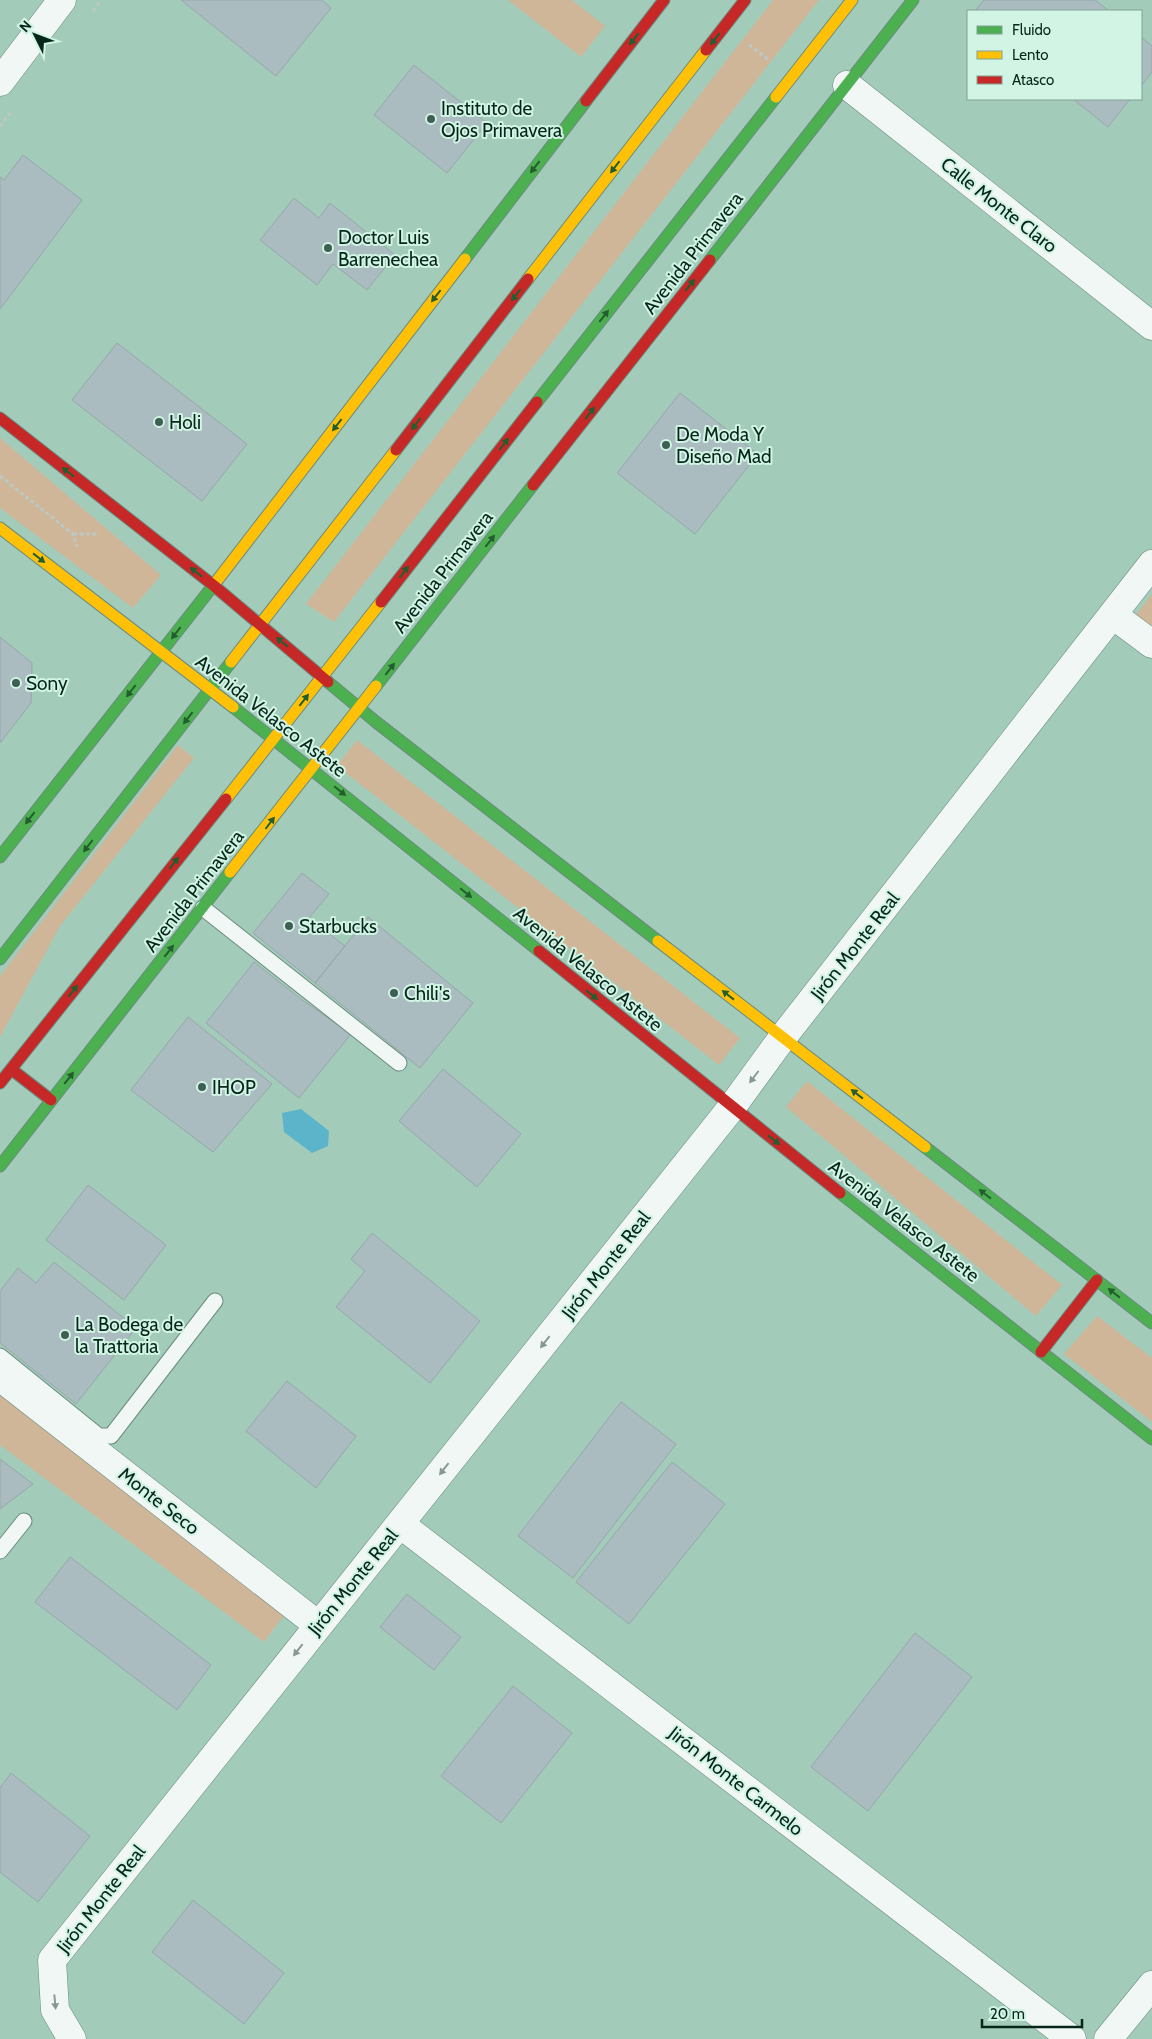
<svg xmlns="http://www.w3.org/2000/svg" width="1152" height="2039" font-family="Cabin,sans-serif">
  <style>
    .green { fill: #cfb699 }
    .water { fill: #5cb4ca }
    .building { fill: #abbcc0; stroke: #96a7aa }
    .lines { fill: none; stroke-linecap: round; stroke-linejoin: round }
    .lane-casing { stroke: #6a8b7e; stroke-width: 17 }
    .street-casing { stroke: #6a8b7e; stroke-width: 29 }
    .fast-casing { stroke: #6a8b7e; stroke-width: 13 }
    .slow-casing { stroke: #6a8b7e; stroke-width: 13 }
    .jam-casing { stroke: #6a8b7e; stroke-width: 13 }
    .path { stroke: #bcc8c2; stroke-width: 3; stroke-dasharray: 4 2.5; stroke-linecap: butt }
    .lane { stroke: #f1f7f5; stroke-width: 15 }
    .street { stroke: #f1f7f5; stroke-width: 28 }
    .fast { stroke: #4caf50; stroke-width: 11 }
    .slow { stroke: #ffc107; stroke-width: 11 }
    .jam { stroke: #c62828; stroke-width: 11 }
    .oneway { fill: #235d30 }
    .oneway2 { fill: #889993 }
    .poi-dot { fill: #3e6053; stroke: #d1f4e4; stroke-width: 2 }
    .labels { text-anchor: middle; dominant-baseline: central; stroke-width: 4; stroke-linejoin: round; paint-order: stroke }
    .poi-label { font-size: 19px; fill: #07261b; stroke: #d1f4e4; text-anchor: start }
    .street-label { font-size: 19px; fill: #07261b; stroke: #d1f4e4 }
  </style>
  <rect width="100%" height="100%" fill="#a3cbba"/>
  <path class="green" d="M508,0H572L605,26L581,57Z
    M773,0H819L334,622L306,604Z
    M0,438L161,575L133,608L0,508Z
    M1152,594V629L1135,616Z
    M357,740L740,1038L719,1065L337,766Z
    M178,745L194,758L60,926L0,1037V976Z
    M807,1081L1062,1285L1036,1316L786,1107Z
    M1097,1316L1152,1358V1422L1064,1354Z
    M0,1374L298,1597L264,1642L0,1445Z"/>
  <path class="water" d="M301,1109L329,1131L328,1146L312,1153L284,1132L282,1113Z"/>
  <path class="building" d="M181,0H322L331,8L276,76Z
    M984,0H1095L1109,11H975Z
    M1141,37L1152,46V72L1141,86Z
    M414,65L487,123L447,173L374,115Z
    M1073,99H1130L1108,127Z
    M23,155L82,200L0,309V177L4,180Z
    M294,198L319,218L330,203L395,255L367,290L333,264L317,285L260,240Z
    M117,343L247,444L202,501L72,400Z
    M680,393L758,454L695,534L617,473Z
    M0,637L32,663L31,703L0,743Z
    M302,873L329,894L309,918L345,946L315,983L253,933Z
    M368,917L473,1003L420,1068L315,983Z
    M254,962L301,999L351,1034L299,1098L206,1023Z
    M188,1017L272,1084L213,1152L131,1090Z
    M443,1069L521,1134L477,1187L399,1121Z
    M88,1185L166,1245L124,1300L46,1240Z
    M372,1233L480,1321L430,1383L336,1307L365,1271L351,1259Z
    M54,1262L136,1328L76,1404L0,1343V1291L18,1268L36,1283Z
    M287,1381L356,1436L316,1488L246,1431Z
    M621,1402L676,1444L573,1578L518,1536Z
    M0,1459L33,1484L0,1509Z
    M672,1462L725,1504L629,1624L576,1582Z
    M70,1557L211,1665L177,1710L35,1602Z
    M407,1594L461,1637L434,1670L380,1627Z
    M915,1633L972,1677L868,1811L811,1767Z
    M513,1686L572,1733L501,1823L441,1776Z
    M11,1773L90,1836L38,1902L0,1872V1788Z
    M193,1900L284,1973L244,2024L152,1952Z"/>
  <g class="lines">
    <defs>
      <path id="lane" d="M203,908L399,1063
        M0,1356L99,1436H111L215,1301
        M0,1551L24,1521"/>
      <path id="street" d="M0,82L62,0
        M847,85L1152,326
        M1113,615L1152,644
        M0,1377L318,1625
        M400,1524L1072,2039
        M72,2039L55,2010L52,1960L732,1107L783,1037L1152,564
        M1108,2039L1152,1985"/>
      <path id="fast" d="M465,259L586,101
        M710,260L913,0
        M537,402L776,97
        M328,682L376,722L658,941
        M376,686L533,485
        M233,707L539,951
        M0,857L216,582
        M0,959L231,662
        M925,1147L1152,1323
        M0,1166L230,872
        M840,1193L1152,1439"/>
      <path id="slow" d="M776,97L852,0
        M528,279L706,50
        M0,528L233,707
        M216,582L465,259
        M231,662L396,450
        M226,799L381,602
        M230,872L376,686
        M658,941L925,1147"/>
      <path id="jam" d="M706,50L745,0
        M586,101L664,0
        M0,418L213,585L328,682
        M396,450L528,279
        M533,485L710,260
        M381,602L537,402
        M539,951L840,1193
        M11,1069L51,1100
        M0,1083L226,799
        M1041,1352L1097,1280"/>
    </defs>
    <use href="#lane" class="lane-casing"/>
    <use href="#street" class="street-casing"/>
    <use href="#fast" class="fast-casing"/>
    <use href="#slow" class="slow-casing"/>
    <use href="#jam" class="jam-casing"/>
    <path class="path" d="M93,11L101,0
      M749,45L768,59
      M0,126L12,111
      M0,476L73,534L77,547
      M73,534H97"/>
    <use href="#lane" class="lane"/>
    <use href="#street" class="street"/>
    <use href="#fast" class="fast"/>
    <use href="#slow" class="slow"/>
    <use href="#jam" class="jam"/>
  </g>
  <defs><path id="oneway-solid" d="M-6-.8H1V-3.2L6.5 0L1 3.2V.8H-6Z" transform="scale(1.25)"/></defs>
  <g class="oneway">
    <use href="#oneway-solid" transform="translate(634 39) rotate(128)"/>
    <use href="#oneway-solid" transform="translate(715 39) rotate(128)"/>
    <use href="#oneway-solid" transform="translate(535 167) rotate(128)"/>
    <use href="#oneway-solid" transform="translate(615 167) rotate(128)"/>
    <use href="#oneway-solid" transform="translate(690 285) rotate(-52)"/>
    <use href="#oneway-solid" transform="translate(516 295) rotate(128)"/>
    <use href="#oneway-solid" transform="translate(436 296) rotate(128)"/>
    <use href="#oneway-solid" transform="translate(604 316) rotate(-52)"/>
    <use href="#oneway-solid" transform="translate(590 413) rotate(-52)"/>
    <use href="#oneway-solid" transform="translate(416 424) rotate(128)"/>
    <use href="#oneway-solid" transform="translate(337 425) rotate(128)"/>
    <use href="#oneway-solid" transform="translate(504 444) rotate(-52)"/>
    <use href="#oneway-solid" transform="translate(68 472) rotate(-142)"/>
    <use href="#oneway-solid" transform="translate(490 541) rotate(-52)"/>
    <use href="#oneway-solid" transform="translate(39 558) rotate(38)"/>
    <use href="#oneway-solid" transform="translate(196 572) rotate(-142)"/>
    <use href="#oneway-solid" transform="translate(404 572) rotate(-52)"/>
    <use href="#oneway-solid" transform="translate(176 633) rotate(128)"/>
    <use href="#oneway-solid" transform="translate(282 642) rotate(-140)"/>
    <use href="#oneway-solid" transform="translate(390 669) rotate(-52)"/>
    <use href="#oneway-solid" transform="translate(131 691) rotate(128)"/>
    <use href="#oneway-solid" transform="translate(304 700) rotate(-52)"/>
    <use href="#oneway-solid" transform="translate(188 718) rotate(128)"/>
    <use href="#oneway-solid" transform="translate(340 791) rotate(39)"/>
    <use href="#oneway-solid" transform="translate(30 818) rotate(128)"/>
    <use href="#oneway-solid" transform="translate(270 823) rotate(-53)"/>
    <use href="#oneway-solid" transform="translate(88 846) rotate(128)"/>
    <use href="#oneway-solid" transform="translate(174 863) rotate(-52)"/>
    <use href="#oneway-solid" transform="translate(466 893) rotate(39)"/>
    <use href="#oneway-solid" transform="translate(169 951) rotate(-52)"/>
    <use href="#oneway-solid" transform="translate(73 991) rotate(-52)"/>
    <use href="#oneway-solid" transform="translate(592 995) rotate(39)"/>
    <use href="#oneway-solid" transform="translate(728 995) rotate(-142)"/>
    <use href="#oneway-solid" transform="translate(69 1078) rotate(-52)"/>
    <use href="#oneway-solid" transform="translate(857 1094) rotate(-142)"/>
    <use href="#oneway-solid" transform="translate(774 1140) rotate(38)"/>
    <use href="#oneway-solid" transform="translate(985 1194) rotate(-142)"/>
    <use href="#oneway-solid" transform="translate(1114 1293) rotate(-142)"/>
  </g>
  <g class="oneway2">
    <use href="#oneway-solid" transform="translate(754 1077) rotate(127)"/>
    <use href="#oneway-solid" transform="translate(545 1342) rotate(128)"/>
    <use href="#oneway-solid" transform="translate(444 1469) rotate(128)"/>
    <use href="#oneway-solid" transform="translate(298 1650) rotate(128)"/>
    <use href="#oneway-solid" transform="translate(55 2002) rotate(85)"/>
  </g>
  <g class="poi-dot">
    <circle cx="431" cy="119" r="5"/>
    <circle cx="328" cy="248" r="5"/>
    <circle cx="159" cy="422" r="5"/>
    <circle cx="666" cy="445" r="5"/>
    <circle cx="16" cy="683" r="5"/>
    <circle cx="289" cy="926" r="5"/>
    <circle cx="394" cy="993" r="5"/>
    <circle cx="202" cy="1087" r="5"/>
    <circle cx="65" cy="1335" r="5"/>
  </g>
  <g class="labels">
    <g class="poi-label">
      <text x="441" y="108">Instituto de<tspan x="441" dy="22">Ojos Primavera</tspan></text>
      <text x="338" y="237">Doctor Luis<tspan x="338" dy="22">Barrenechea</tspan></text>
      <text x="169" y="422">Holi</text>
      <text x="676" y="434">De Moda Y<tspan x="676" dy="22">Diseño Mad</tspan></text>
      <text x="26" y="683">Sony</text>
      <text x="299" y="926">Starbucks</text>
      <text x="404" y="993">Chili's</text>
      <text x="212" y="1087">IHOP</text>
      <text x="75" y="1324">La Bodega de<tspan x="75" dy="22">la Trattoria</tspan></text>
    </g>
    <g class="street-label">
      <text transform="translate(999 205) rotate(38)">Calle Monte Claro</text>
      <text transform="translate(693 253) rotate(-52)">Avenida Primavera</text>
      <text transform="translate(443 572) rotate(-52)">Avenida Primavera</text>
      <text transform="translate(271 716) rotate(38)">Avenida Velasco Astete</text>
      <text transform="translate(194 891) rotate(-52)">Avenida Primavera</text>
      <text transform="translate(855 946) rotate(-52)">Jirón Monte Real</text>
      <text transform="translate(588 969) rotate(39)">Avenida Velasco Astete</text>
      <text transform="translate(904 1221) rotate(38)">Avenida Velasco Astete</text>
      <text transform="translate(606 1265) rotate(-52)">Jirón Monte Real</text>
      <text transform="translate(159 1501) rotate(38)">Monte Seco</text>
      <text transform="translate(353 1582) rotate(-51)">Jirón Monte Real</text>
      <text transform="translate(736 1781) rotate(38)">Jirón Monte Carmelo</text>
      <text transform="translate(101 1899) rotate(-52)">Jirón Monte Real</text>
    </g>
  </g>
  <rect x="967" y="10" width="175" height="90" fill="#d1f4e4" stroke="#80a294"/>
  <rect x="977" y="26" width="25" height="8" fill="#4caf50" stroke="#80a294"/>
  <text x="1012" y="35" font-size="15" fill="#07261b">Fluido</text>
  <rect x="977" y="51" width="25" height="8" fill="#ffc107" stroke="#80a294"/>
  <text x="1012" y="60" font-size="15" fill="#07261b">Lento</text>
  <rect x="977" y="76" width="25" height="8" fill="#c62828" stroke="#80a294"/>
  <text x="1012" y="85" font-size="15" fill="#07261b">Atasco</text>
  <g transform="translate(35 35) rotate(312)" stroke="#d1f4e4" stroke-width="4" paint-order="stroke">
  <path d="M0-4L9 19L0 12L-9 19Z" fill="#07261b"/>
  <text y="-8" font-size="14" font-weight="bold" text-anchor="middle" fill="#07261b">N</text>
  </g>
  <path d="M982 2019v8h100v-8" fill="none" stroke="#07261b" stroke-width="2.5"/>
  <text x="990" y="2019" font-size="15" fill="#07261b" stroke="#d1f4e4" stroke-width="4" paint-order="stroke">20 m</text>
</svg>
